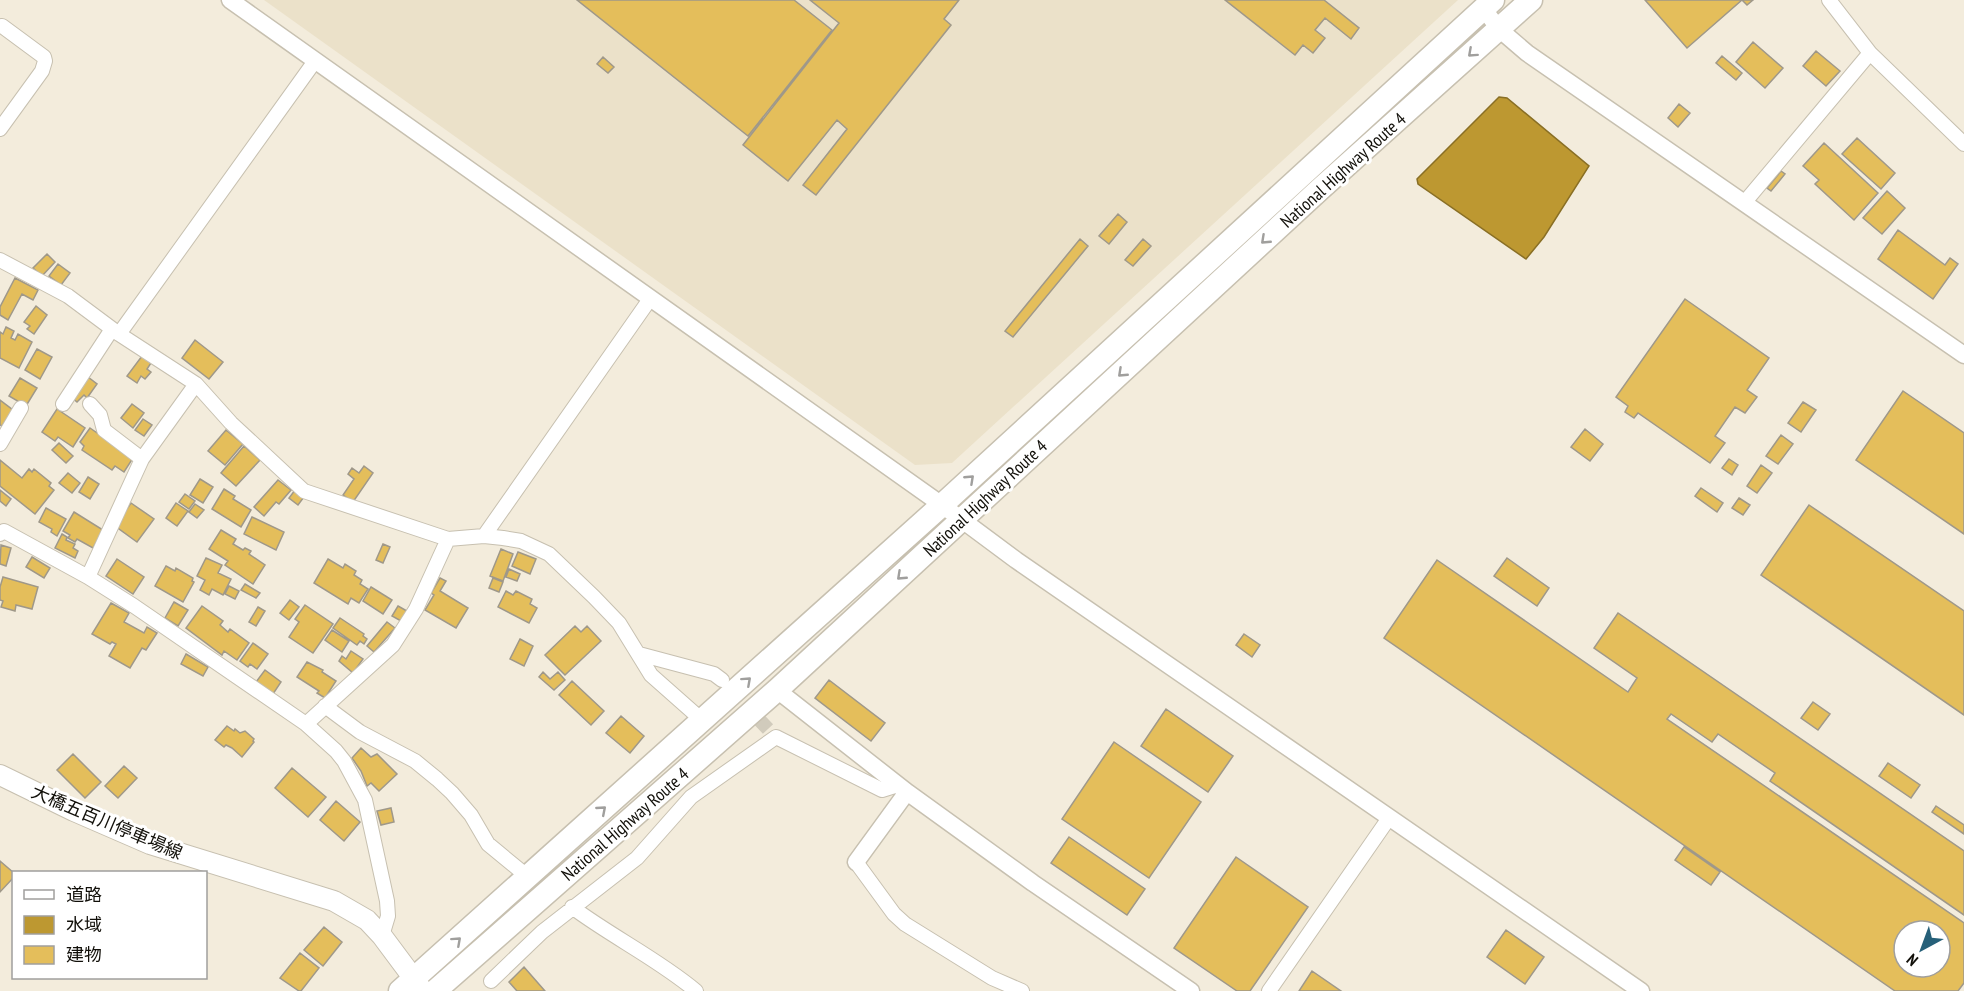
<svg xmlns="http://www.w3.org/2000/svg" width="1964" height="991" font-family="'PT Sans Narrow','Noto Sans JP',sans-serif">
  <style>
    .built { fill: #ebe1c9 }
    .water { fill: #bd9831; stroke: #896f25; stroke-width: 1.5 }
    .building { fill: #e4be5b; stroke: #9f9889; stroke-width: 1.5; fill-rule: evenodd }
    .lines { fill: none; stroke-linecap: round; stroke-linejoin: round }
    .minor-tunnel { stroke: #d1cbbc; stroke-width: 14; stroke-dasharray: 14 7; stroke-linecap: butt }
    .minor-casing { stroke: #c7c0b0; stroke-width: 16 }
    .tertiary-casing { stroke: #c7c0b0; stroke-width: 19 }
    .secondary-casing { stroke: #c7c0b0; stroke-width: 22 }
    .trunk-casing { stroke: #c7c0b0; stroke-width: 25 }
    .minor { stroke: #fff; stroke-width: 14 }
    .tertiary { stroke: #fff; stroke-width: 16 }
    .secondary { stroke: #fff; stroke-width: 20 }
    .trunk { stroke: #fff; stroke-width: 22 }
    .oneway { stroke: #a09f9d }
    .labels { text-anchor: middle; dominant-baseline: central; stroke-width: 6; stroke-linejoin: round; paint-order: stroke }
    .street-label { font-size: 18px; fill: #110f09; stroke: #fff }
  </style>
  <rect width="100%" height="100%" fill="#f3ecdc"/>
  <path class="built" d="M264,0H1458L952,463L915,465Z"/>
  <path class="water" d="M1499,97L1507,98L1589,166L1544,237L1526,259L1418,184L1417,179Z"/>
  <path class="building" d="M577,0H794L832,30L748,136Z
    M810,0H959L944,19L951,25L816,195L803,185L847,129L837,120L788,181L743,145L839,23Z
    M1225,0H1324L1359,28L1351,39L1325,18L1315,30L1325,38L1313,53L1303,45L1295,55Z
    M1645,0H1753L1747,5L1742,0L1687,48Z
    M1753,42L1783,68L1765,88L1736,62Z
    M1816,51L1840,71L1826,86L1803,66Z
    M1722,56L1742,73L1736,80L1716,63Z
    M603,57L614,67L608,73L597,64Z
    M1679,104L1690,113L1678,127L1668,118Z
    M1857,138L1895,173L1881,189L1842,154Z
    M1824,143L1878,193L1854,220L1815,184L1819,180L1803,166Z
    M1781,171L1785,174L1771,191L1767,188Z
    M1887,191L1905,208L1882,234L1863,218Z
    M1118,214L1127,222L1109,244L1099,236Z
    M1898,230L1945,265L1950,258L1958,264L1933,299L1878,259Z
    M1080,239L1088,246L1013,337L1005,331Z
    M1143,239L1151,246L1133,266L1125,260Z
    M47,254L55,262L42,276L33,268Z
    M58,264L70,273L61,285L49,276Z
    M15,278L38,290L33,300L22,294L8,320L0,315V307Z
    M1685,299L1769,358L1747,390L1757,397L1745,413L1735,407L1715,436L1725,443L1710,463L1638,413L1634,418L1625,412L1628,406L1616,397Z
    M36,306L47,315L34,334L27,329L30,326L24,322Z
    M6,327L14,331L11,338L15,340L18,334L32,342L19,368L0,358V332L3,334Z
    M195,340L223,362L209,379L182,358Z
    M37,349L52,357L40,379L25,370Z
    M142,356L151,363L147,369L151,372L145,379L141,376L137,383L127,376Z
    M88,377L97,384L87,398L84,395L77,402L71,397Z
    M20,378L37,388L26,406L9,396Z
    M1903,391L1964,433V534L1856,460Z
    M0,400L13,410L2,426L0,425Z
    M1803,402L1816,410L1801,432L1788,423Z
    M132,404L144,413L133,428L121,418Z
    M57,409L85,428L73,447L58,437L55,441L42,432Z
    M143,419L152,425L144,436L135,430Z
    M90,428L133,458L124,472L115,466L112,470L82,450L84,446L80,442Z
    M1585,429L1603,444L1590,461L1571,447Z
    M226,430L243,444L225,465L208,451Z
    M1781,435L1793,444L1778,464L1766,456Z
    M59,443L73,456L66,463L52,450Z
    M244,446L260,460L236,486L221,473Z
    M1729,459L1738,465L1732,475L1722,468Z
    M0,460L22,478L29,469L32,472L34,469L51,483L49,486L54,490L35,514L0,486Z
    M1761,465L1772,473L1757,493L1747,486Z
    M364,466L373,473L353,502L343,495L354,479L348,474L352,468L359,473Z
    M68,473L80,483L72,493L59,483Z
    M88,477L99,484L90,499L79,492Z
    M200,479L213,487L203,503L190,495Z
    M278,480L291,490L279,504L276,502L264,516L254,507Z
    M1701,488L1723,503L1717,512L1695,496Z
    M224,489L235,496L233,499L251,510L241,527L212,509Z
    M0,490L11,499L6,506L0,501Z
    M295,490L304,497L298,505L289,498Z
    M185,494L195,501L189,509L179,502Z
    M1739,498L1750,505L1743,515L1732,508Z
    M131,503L154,519L137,542L115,526Z
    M176,503L188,511L177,526L166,518Z
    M195,504L204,510L197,518L189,512Z
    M1809,505L1964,611V715L1761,575Z
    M46,508L66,519L57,536L51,532L52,529L39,522Z
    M74,512L103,530L93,548L77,539L75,542L68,538L70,535L63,531Z
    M252,517L284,532L276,550L244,534Z
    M221,530L236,539L233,544L243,550L245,548L251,551L249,554L265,565L253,584L225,565L228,561L209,549Z
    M62,534L67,537L66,540L75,544L73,548L78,551L75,558L55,548Z
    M383,544L390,547L383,563L376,560Z
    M1,545L11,548L6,566L0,564Z
    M501,549L513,554L503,581L490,576Z
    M518,552L536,559L530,574L512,566Z
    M32,557L50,568L44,578L26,567Z
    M206,558L222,565L218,573L231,579L223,595L212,589L209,595L200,590L205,580L197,576Z
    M1507,558L1549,588L1537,606L1494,576Z
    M117,559L144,577L133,594L106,576Z
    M328,559L343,568L345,564L356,571L354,575L362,580L360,584L368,589L359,603L351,598L348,604L314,583Z
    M1437,560L1628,692L1637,678L1594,648L1618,613L1964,851V915L1770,781L1775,773L1718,734L1712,742L1671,714L1667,719L1964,923V983L1958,991H1895L1384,638ZM1904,931H1940V967H1904Z
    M166,566L175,571L176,568L193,578L192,581L194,582L183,602L155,586Z
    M509,569L520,574L517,581L506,577Z
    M3,577L38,587L32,609L16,605L15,611L1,607L3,601L0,600V587Z
    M440,578L446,581L440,591L468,608L456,628L425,610L434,595L431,593Z
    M493,578L503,582L499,592L489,588Z
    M245,584L260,593L256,598L241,590Z
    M229,586L239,591L235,599L225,594Z
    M371,587L392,600L383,614L363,601Z
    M506,591L513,595L516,591L532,599L530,604L537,608L529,623L498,607Z
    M290,600L299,607L289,620L280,613Z
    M174,602L188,610L178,626L165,618Z
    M111,603L129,613L124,622L144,633L147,627L157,633L146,650L142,648L130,668L109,656L116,644L112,642L110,644L92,634Z
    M305,605L333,624L313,653L289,637L299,622L295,619Z
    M202,606L223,621L220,625L228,632L230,629L249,643L237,660L224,651L222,655L186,628Z
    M398,606L407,611L401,621L392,616Z
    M258,607L265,611L256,626L249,622Z
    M340,618L364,634L363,636L367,639L364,644L360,641L357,645L333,628Z
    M387,622L395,628L374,652L367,646Z
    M575,626L581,632L587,626L601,641L565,675L545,655Z
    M332,630L349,641L342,652L325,640Z
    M1244,634L1260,645L1252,657L1236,645Z
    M520,639L533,646L524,666L510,659Z
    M253,643L268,654L257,669L250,664L248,667L240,661Z
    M351,651L363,659L353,673L339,661L342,656L346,659Z
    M186,654L208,667L203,676L181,664Z
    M307,662L323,670L322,672L336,681L325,698L317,693L319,691L297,677Z
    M265,670L281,682L273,694L256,682Z
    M543,672L550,679L558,672L565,680L554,690L539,677Z
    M829,680L885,723L871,741L815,698Z
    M572,681L604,711L591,725L559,695Z
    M1813,702L1830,714L1818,730L1801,718Z
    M1166,709L1233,756L1208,792L1141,746Z
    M621,716L644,736L630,753L606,733Z
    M227,726L234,731L235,729L240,733L245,731L254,739L253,741L254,742L242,757L232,748L226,745L224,747L215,740Z
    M1114,742L1201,802L1149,878L1062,819Z
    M361,748L371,757L377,754L397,774L379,791L371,783L367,786L361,771L352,758Z
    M73,754L101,782L85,798L57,770Z
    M1888,763L1920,785L1911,798L1879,776Z
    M124,766L137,778L118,798L105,786Z
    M292,768L326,797L308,817L275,788Z
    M336,801L360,822L344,841L320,820Z
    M1936,806L1964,825V834L1932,812Z
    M391,808L394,822L381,825L377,811Z
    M1069,837L1145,889L1127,915L1051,863Z
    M1684,847L1720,872L1711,885L1675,860Z
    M1236,857L1308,907L1250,991H1237L1174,948Z
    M0,861L14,873V877L0,892Z
    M324,927L342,942L323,966L304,950Z
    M1506,930L1544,957L1525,984L1487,957Z
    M300,953L319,968L301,991H299L280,978Z
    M524,967L545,991H517L509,982Z
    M1312,971L1341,991H1299Z"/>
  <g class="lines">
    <path class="minor-tunnel" d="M730,689L768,729"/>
    <defs>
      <path id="minor" d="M1829,0L1870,53L1964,144
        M0,129L42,71L45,61L44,57L2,26
        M1744,203L1870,53
        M0,260L68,296L119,334L196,384L231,423L304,491L448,539L484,536L503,538L521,541L549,554L594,597L619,623L651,675L703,721
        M119,334L315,61
        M63,404L112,329
        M90,404L100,415L104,430L142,459
        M0,444L21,408
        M0,534L4,531L88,577L134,606L306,724L336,751L344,761L365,800L387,901L388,916L382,936
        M484,536L650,299
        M88,577L142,459L196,384
        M639,654L714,674L722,680
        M325,706L360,732L415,761L437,779L452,793L471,815L488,844L528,877
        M306,724L393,645L416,609L448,539
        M856,862L894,914L905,924L992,978L1022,991
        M572,907C612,937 658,959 696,991
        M491,981L542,932L637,858L691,797L776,737L882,790L898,785
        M1269,991L1389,818"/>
      <path id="tertiary" d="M230,0L942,505L1016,560L1641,991
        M1483,8L1499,29L1527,53L1964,355
        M777,690L907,792L1033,883L1191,991
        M856,862L907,792"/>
      <path id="secondary" d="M0,775L74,811L150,844L334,901L367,920L382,936L423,991"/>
      <path id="trunk" d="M400,991L942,505L1493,0
        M435,991L777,690L1319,190L1531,0"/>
    </defs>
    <use href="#minor" class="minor-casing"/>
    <use href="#tertiary" class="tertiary-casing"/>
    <use href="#secondary" class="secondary-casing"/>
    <use href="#trunk" class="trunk-casing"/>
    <use href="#minor" class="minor"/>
    <use href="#tertiary" class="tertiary"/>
    <use href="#secondary" class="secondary"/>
    <use href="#trunk" class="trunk"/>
  </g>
  <defs><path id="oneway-chevron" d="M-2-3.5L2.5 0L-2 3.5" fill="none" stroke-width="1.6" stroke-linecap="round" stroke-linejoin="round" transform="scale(1.5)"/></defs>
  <g class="oneway">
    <use href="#oneway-chevron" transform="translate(1472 53) rotate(138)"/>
    <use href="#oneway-chevron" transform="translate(1265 240) rotate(137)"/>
    <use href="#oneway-chevron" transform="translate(1122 373) rotate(137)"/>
    <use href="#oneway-chevron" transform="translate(970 479) rotate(-43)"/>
    <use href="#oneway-chevron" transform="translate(901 576) rotate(137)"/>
    <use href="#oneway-chevron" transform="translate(747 681) rotate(-42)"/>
    <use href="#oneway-chevron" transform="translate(602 810) rotate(-41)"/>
    <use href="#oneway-chevron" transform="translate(457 941) rotate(-42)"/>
  </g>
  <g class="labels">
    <g class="street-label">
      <text transform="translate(1343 170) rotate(-42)">National Highway Route 4</text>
      <text transform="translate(985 498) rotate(-43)">National Highway Route 4</text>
      <text transform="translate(107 822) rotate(23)">大橋五百川停車場線</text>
      <text transform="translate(625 824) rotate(-41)">National Highway Route 4</text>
    </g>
  </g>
  <rect x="12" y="871" width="195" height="108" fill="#ffffff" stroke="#a09f9d" stroke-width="1.5"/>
  <rect x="24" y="890" width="30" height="9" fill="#ffffff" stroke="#a09f9d" stroke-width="1.5"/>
  <text x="66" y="901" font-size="18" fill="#110f09">道路</text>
  <rect x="24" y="916" width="30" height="18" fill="#bd9831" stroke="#a09f9d" stroke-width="1.5"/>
  <text x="66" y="931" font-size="18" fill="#110f09">水域</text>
  <rect x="24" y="946" width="30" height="18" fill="#e4be5b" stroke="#a09f9d" stroke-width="1.5"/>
  <text x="66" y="961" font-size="18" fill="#110f09">建物</text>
  <g transform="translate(1922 949) rotate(221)"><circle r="28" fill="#ffffff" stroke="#a09f9d" stroke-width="1.5"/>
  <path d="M0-4.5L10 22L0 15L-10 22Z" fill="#266079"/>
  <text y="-9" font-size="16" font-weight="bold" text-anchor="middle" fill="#110f09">N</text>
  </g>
</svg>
